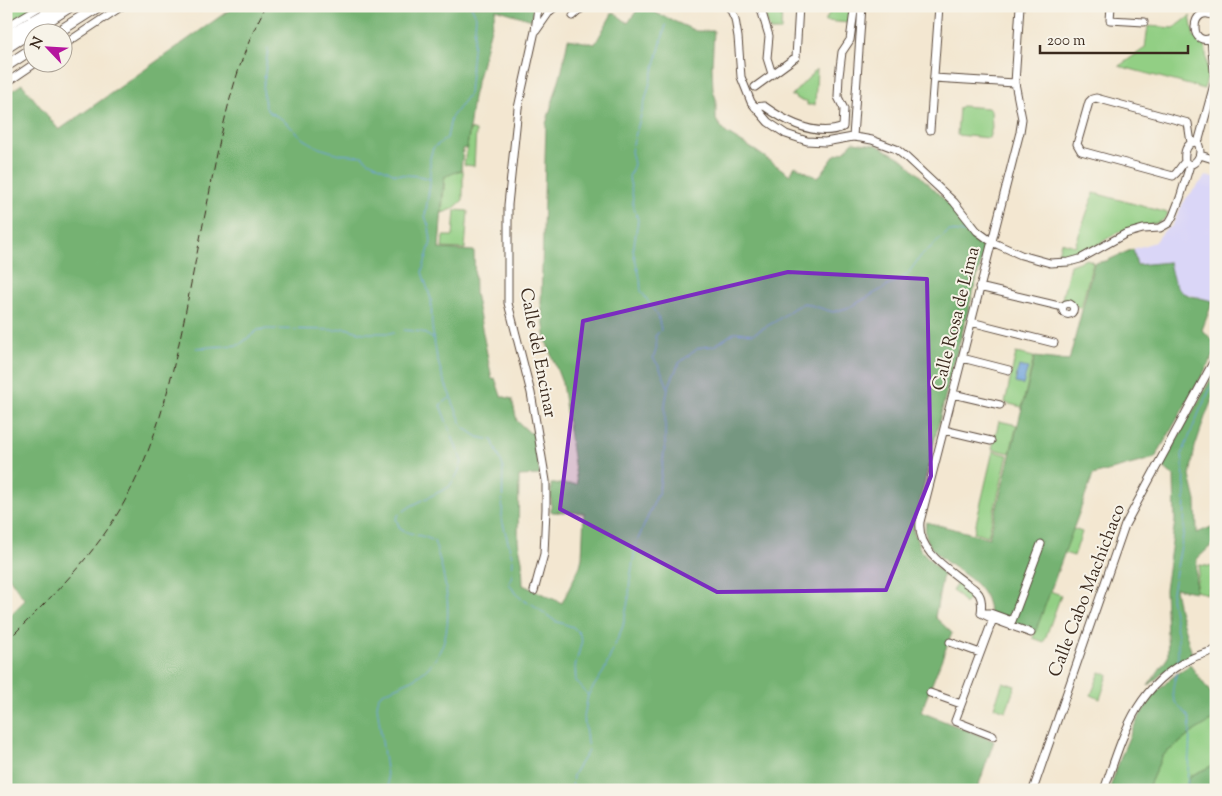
<svg xmlns="http://www.w3.org/2000/svg" width="1222" height="796" font-family="'Sorts Mill Goudy',serif">
  <style>
    .built { fill: #dad6f7 }
    .green { fill: #92cf84; stroke: #667c51 }
    .forest { fill: #75b272; stroke: #586e48 }
    .water { fill: #70a3dc; stroke: #56667d }
    .lines { fill: none; stroke-linecap: round; stroke-linejoin: round }
    .stream { stroke: #70a3dc; stroke-width: 1 }
    .minor-casing { stroke: #574639; stroke-width: 9 }
    .highway-casing { stroke: #574639; stroke-width: 12 }
    .minor { stroke: #fff; stroke-width: 7 }
    .highway { stroke: #fff; stroke-width: 10 }
    .rail { stroke: #3b2a1e; stroke-width: 1; stroke-dasharray: 8 4; stroke-linecap: butt }
    .marked { fill: #7b2cbf; fill-opacity: 0.2; stroke: #7b2cbf; stroke-width: 4; stroke-linejoin: round }
    .labels { text-anchor: middle; dominant-baseline: central; stroke-width: 4; stroke-linejoin: round; paint-order: stroke }
    .street-label { font-size: 18px; fill: #3b2a1e; stroke: #f7f3e8 }
  </style>
  <rect width="100%" height="100%" fill="#f7f3e8"/>
  <filter id="ink" filterUnits="userSpaceOnUse"><feTurbulence type="fractalNoise" baseFrequency=".02" numOctaves="2"/><feDisplacementMap in="SourceGraphic" scale="10" xChannelSelector="R" yChannelSelector="G"/><feConvolveMatrix kernelMatrix="1 2 1 2 8 2 1 2 1" color-interpolation-filters="sRGB"/></filter>
  <filter id="wash" filterUnits="userSpaceOnUse"><feTurbulence type="fractalNoise" baseFrequency=".0096" numOctaves="4" result="noise"/><feDisplacementMap in="SourceGraphic" scale="20" xChannelSelector="R" yChannelSelector="G"/><feGaussianBlur stdDeviation="1.12" result="paint"/><feColorMatrix in="noise" values="0 0 0 0 0 0 0 0 0 0 0 0 0 0 0 0 0 1.4 0 .05"/><feComposite in="paint" operator="in"/></filter>
  <g filter="url(#wash)">
    <rect width="100%" height="100%" fill="#f3e7d1"/>
    <path class="built" d="M1206,176L1216,177V292L1213,301L1180,292L1173,282L1169,262L1137,265L1133,249L1155,242L1164,231L1172,226L1184,201Z"/>
    <path class="green" d="M6,6H52L6,35Z
      M762,6H782L781,31H770Z
      M833,6H854L851,10L849,23L825,21Z
      M1190,16L1194,37L1205,41L1208,76L1204,89L1119,66L1145,48L1148,26L1174,28Z
      M817,69L815,105H807V101L799,100V99L795,98V96H791Z
      M962,106L988,108L991,110L992,128L989,138L957,135L959,108Z
      M470,129L476,131L474,166L464,165Z
      M463,170V200L453,209L442,213L445,175Z
      M1094,193L1168,213C1163,228 1140,224 1127,229C1102,238 1084,259 1056,260L1061,242L1075,246Z
      M455,210L468,211L465,249L442,248L443,236H453Z
      M1087,259L1093,262L1081,308L1076,306L1071,302L1061,303L1070,265Z
      M1016,353L1034,357L1022,407L1005,403Z
      M999,421L1017,425L1010,453L992,449Z
      M993,451L1008,455L988,536L974,532Z
      M1073,529L1082,532L1074,556L1064,553Z
      M1200,565L1213,567L1208,594L1195,591Z
      M958,581L975,594L965,604L958,595L952,591Z
      M1050,591L1061,595L1044,642L1033,638Z
      M1100,672L1108,675L1100,699L1091,695Z
      M1003,682L1015,686L1006,711L994,707Z
      M1216,718V764L1190,776L1185,790H1147L1162,756L1196,730Z"/>
    <path class="forest" d="M235,6H533L532,20L496,9L473,97L467,148L463,149L461,170L444,177L439,249L474,251L475,293L492,379L495,378L501,396L512,399L517,421L530,433L533,432L540,475L519,476L518,541L522,560L523,585L562,603L580,566L582,558L584,513L551,512V484H577L562,383L546,341L541,304L546,124L562,70L568,39L595,44L613,12L628,23L640,6L696,31H714L712,65L713,90L716,99V120L726,133L756,151L790,175L795,166L818,178L835,155L845,151L853,142L877,145L904,160L954,209L972,233L986,244L948,385L913,530L920,549L943,574L935,617L952,633L921,712L994,741L977,790H6V619L25,600L6,573V95L22,84L59,130Z
      M1133,249L1137,265L1169,262C1176,297 1180,293 1213,301L1202,330L1216,343V351L1155,458L1093,475L1035,633L989,616L990,613C988,606 986,596 982,591C967,568 919,558 926,522L989,538L1035,357L1069,361L1094,263L1106,261Z
      M1216,370V390L1205,417L1195,447L1190,476L1196,501L1197,533L1216,525V541L1197,559L1195,592L1175,588L1179,610L1192,654L1163,673L1148,686L1168,657L1165,590L1175,521L1174,476L1162,466Z
      M1190,665L1216,700V718L1196,730L1162,756L1147,790H1109C1128,738 1140,695 1190,665Z
      M1216,764V790H1185L1190,776Z"/>
    <path class="water" d="M1019,366L1028,368L1023,385L1015,383Z"/>
    <g class="lines">
      <path class="stream" d="M471,6L476,16L469,94L451,118L447,138L433,148L430,158V184L425,216L429,227L431,242L422,272L431,299L432,327L437,358L443,378L463,427L478,437L492,440L503,466L502,520L513,560L512,575L509,583L515,593L524,601L532,604L555,621L573,627L579,633L582,640L575,667L576,681L588,695
        M666,25L631,151L634,164L629,177L633,198L632,202L638,220L633,251L640,278L641,291L658,316L661,330L655,336C657,344 657,350 653,358L659,366L668,387
        M268,48L263,89L265,106L269,112L282,119L304,139L319,148L339,154L362,156L368,161L395,174L419,176L430,179
        M404,330L422,332L434,339
        M196,348L239,345L258,330L267,329L337,330L345,328L363,333H394
        M404,511L411,506L449,487L457,475L462,462L440,405L450,398
        M1178,662V637L1171,597L1184,531L1185,487L1182,454L1200,410L1216,377
        M1177,673C1173,684 1169,697 1179,707C1183,711 1186,712 1189,718C1192,727 1187,776 1187,790
        M389,790L377,706L379,696L383,693C394,687 408,683 418,676C462,646 448,585 434,541C423,535 411,535 400,529L396,519L399,514
        M572,790L573,775L588,751L584,717L588,695L604,671L623,626L629,596L630,579L636,544L659,491L665,445V405L668,388L679,363L697,349L702,347L714,346L735,332L753,334L776,321L794,308L804,303L833,312L850,307L907,275L920,257L949,231L969,233"/>
    </g>
  </g>
  <g filter="url(#ink)">
    <g class="lines">
      <defs>
        <path id="minor" d="M729,6L735,19L738,37L741,77L751,102L768,122L786,134L807,141L825,142L853,137L861,138L872,140L896,149L907,158L954,202L977,231L992,242L1021,255L1050,263L1069,262L1080,259L1125,234L1143,229L1160,228L1169,223L1173,216L1180,198L1190,165
          M760,6L769,36L767,58L772,74
          M1111,6L1110,20L1144,22
          M573,16L584,6
          M1216,17C1188,0 1188,55 1216,35
          M6,27L41,6
          M536,31L550,11L556,6
          M62,46L122,6
          M934,78L1015,83
          M6,83L37,62
          M755,87L796,57L799,6
          M755,107L764,106C785,121 816,138 843,127L844,109L838,97L839,76L842,52L850,40L854,11L859,6
          M930,130L939,6
          M853,137L862,6
          M1194,142L1198,143C1202,152 1200,161 1190,165L1185,162C1184,154 1185,145 1194,142Z
          M1198,143L1215,81L1211,39
          M1200,155L1216,160
          M1185,162C1180,166 1179,172 1173,176L1081,151L1077,144L1089,102L1092,99L1096,98L1188,123L1191,143
          M979,287L1063,307
          M1062.5 309a5.5 5.5 0 1 1 11 0a5.5 5.5 0 1 1-11 0Z
          M971,322L1054,343
          M962,358L1009,370
          M953,394L1000,405
          M944,430L991,441
          M534,591L544,554L546,509V481L531,393L508,303V205L518,108L535,31L538,7
          M981,613C982,606 982,599 979,594C976,590 971,586 967,584C947,568 917,551 920,522L1020,132L1022,119L1015,83L1020,6
          M981,613L993,619L955,721L993,736
          M984,613H990L1012,621L1041,544
          M993,619L1031,633
          M950,642L980,653
          M930,693L961,704
          M1033,790L1125,525L1216,357
          M1104,790C1123,736 1135,687 1190,659C1198,655 1207,653 1216,650"/>
        <path id="highway" d="M58,32L99,6
          M6,36L56,8L63,9
          M6,48L71,6
          M6,66L32,49"/>
      </defs>
      <use href="#minor" class="minor-casing"/>
      <use href="#highway" class="highway-casing"/>
      <use href="#minor" class="minor"/>
      <use href="#highway" class="highway"/>
      <path class="rail" d="M6,642C41,607 77,573 105,533C151,467 169,392 185,315C192,277 200,239 208,200C221,134 233,66 266,6"/>
    </g>
  </g>
  <path class="marked" d="M788,272L927,279L931,476L886,590L717,592L560,509L583,321Z"/>
  <g class="labels">
    <g class="street-label">
      <text transform="translate(957 319) rotate(-76)">Calle Rosa de Lima</text>
      <text transform="translate(537 353) rotate(79)">Calle del Encinar</text>
      <text transform="translate(1088 591) rotate(-69)">Calle Cabo Machichaco</text>
    </g>
  </g>
  <rect width="1222" height="796" fill="none" stroke="#f7f3e8" stroke-width="25"/>
  <g transform="translate(48 48) rotate(295)"><circle r="24" fill="#f7f3e8" stroke="#aca397"/>
  <path d="M0-4L9 19L0 12L-9 19Z" fill="#b5179e"/>
  <text y="-8" font-size="14" font-weight="bold" text-anchor="middle" fill="#3b2a1e">N</text>
  </g>
  <path d="M1040 45v8h148v-8" fill="none" stroke="#3b2a1e" stroke-width="2.5"/>
  <text x="1047" y="45" font-size="15" fill="#3b2a1e" stroke="#f7f3e8" stroke-width="4" paint-order="stroke">200 m</text>
</svg>
